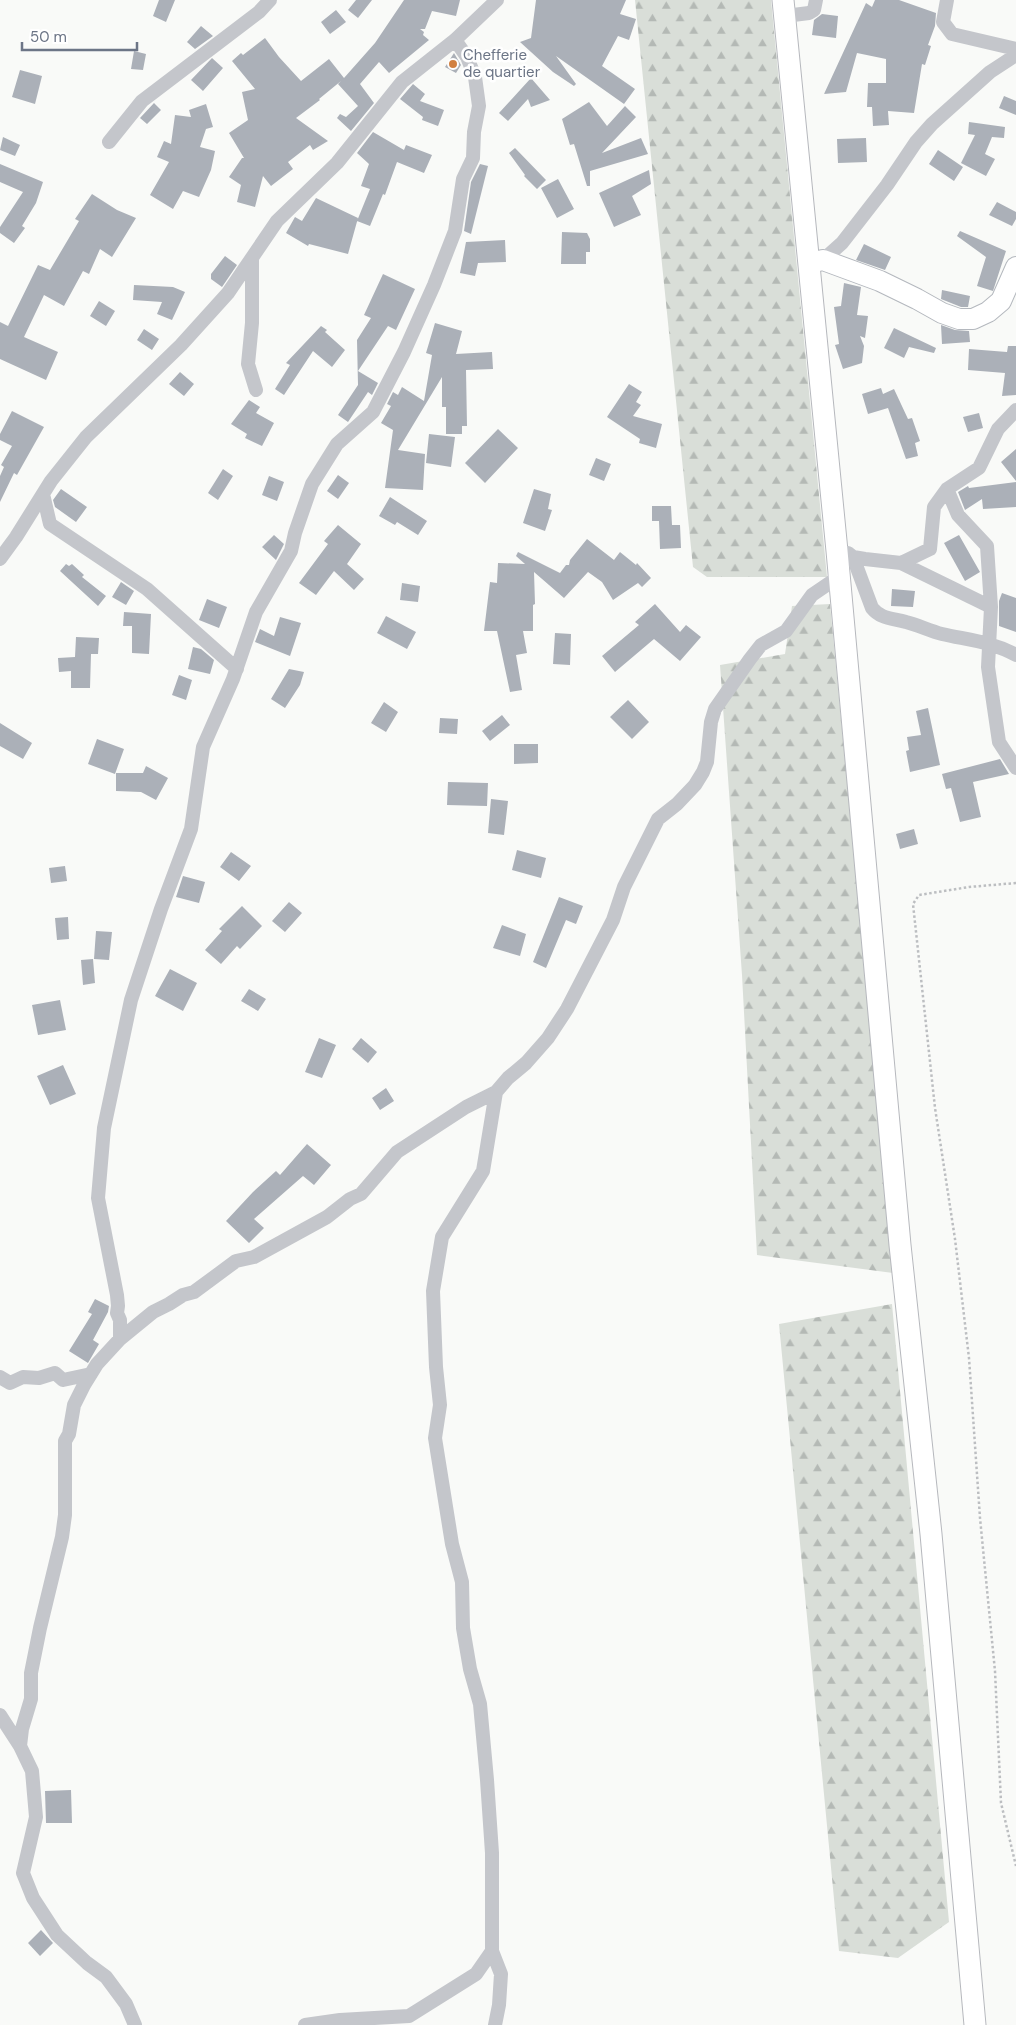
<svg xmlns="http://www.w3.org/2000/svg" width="1016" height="2025" font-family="'DM Sans',sans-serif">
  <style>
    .forest { fill: url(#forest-firs) }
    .building { fill: #abb0b8 }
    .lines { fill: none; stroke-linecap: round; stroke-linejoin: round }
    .secondary-casing { stroke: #b4b8be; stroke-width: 22 }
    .primary-casing { stroke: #b6b8bd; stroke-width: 23 }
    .path { stroke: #bcbec1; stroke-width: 2.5; stroke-dasharray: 2.5 2.5; stroke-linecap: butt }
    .street { stroke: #c4c6cb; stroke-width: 14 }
    .secondary { stroke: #fff; stroke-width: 20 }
    .primary { stroke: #fff; stroke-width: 21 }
    .poi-dot { fill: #d18041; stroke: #fff; stroke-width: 2 }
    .labels { text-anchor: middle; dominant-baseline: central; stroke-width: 5; stroke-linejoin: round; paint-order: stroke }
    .poi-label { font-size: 15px; fill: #6c7586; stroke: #fff; text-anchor: start }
  </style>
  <defs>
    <pattern id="forest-firs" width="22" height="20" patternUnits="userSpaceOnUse" patternTransform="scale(1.25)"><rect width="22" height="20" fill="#d9ded8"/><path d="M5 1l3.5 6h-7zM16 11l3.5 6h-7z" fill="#b4b9b5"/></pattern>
  </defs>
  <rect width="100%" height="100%" fill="#f9faf8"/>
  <path class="forest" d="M635,0H771L827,577H707L693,567Z
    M830,604L886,1185L893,1273L757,1255L742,975L720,665L785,654L792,606Z
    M892,1304L949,1922L898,1958L839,1951L779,1324Z"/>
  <path class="building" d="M159,0H175L166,22L153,16Z
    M356,0H372L358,18L348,10Z
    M404,0H460L456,16L432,11L425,29H420L424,32L423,35L429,40L389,73L379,62L360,84L374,103L351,131L337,118L340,114L346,117L358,106L338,84L341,81L319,99L320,100L296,118L328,141L313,150L310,145L288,162L293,169L271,186L263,176L255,207L237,202L241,185L229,177L242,158H244L229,133L248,120L242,92L255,89L232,61L241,53L243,55L265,38L279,57L301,81L329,59L344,78L375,43Z
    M536,0H626L620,14L636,19L629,40L618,36L602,66L635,89L624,104L556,56L576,84L574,86L553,72L520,42L531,38Z
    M875,0H899L936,13L935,26L928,45L931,46L925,65L922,64L914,113L888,111L889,125L873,126L872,107H867L868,83H886V59L857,53L846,92L824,94L866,3L872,7Z
    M336,10L346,22L330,34L321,22Z
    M822,14L838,16L836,38L812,35L814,20Z
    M201,26L213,36L195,49L187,42Z
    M134,51L146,54L143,70L131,69Z
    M454,53L461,65L456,73L445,67Z
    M212,58L223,68L203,91L191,80Z
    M20,70L42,76L35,104L12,97Z
    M531,78L550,100L531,107L528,99L508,121L499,113Z
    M413,84L425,94L420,101L444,110L438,126L422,120L423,117L400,99Z
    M1004,96L1016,101V115L999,108Z
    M589,102L607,126L625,106L636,117L602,153L641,138L648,154L590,171V186H587L574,144L570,145L562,119Z
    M154,103L161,110L147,124L140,118Z
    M206,104L213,127L206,129L200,147L215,151L211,170L199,197L183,191L173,209L150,195L169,162L157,157L164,141L171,144L175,115L191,117L189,110Z
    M969,122L1005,127L1004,138L992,137L985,154L995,159L986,176L961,163L975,135L968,134Z
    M373,132L404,150L406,145L432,155L424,173L397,162L385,195L383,194L370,226L357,221L370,189L361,186L369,164L357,153Z
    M3,137L20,145L15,156L0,150Z
    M866,138L867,162L838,163L837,139Z
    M515,148L546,180L537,189L524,176L525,175L509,153Z
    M938,150L963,167L954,181L929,164Z
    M0,164L43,182L36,203L22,226L25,228L14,243L0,233V227L23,192L0,182Z
    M480,164L488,166L471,234L464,231L471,182Z
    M649,170L651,184L632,196L641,215L614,227L599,193Z
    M558,179L574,209L557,218L541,188Z
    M92,194L117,210L136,218L112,257L100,249L89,274L83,271L64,306L44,295L24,337L58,352L46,380L0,359V322L8,326L38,265L50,270L79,221L75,219Z
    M316,198L358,218L348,254L309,244L308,246L286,233L295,217L302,221Z
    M997,202L1016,212V219L1012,226L989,215Z
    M960,231L1006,251L993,291L977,286L986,257L957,236Z
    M562,232L587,233L590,239V252H586V264H561Z
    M505,240L506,262L478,263L475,276L460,273L466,242Z
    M864,244L891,257L885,270L856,260Z
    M225,256L237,265L222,287L211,279V274Z
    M383,274L415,289L396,330L388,326L358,371L378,383L372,395L368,392L348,422L338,415L358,385L357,340L371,318L364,315Z
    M844,283L861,287L857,315L868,316L865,338L860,336L864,346L862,363L843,369L835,345L839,344L834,307L841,306Z
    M134,285L173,287L185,292L172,320L157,314L162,302L133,300Z
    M942,290L970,296L968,307H961L941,299Z
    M99,301L115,311L106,326L90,316Z
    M435,323L462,331L456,354L492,352L493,369L466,370L467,426H462V434H446V407H442V377L398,450L425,454L423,490L385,488L393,430L381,423L391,406L387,404L393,392L398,395L402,387L424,401L432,355L426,353Z
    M941,325L955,330L969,331L970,342L942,344Z
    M321,326L327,330L325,332L345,350L332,367L313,351L284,395L275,389L290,365L286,363Z
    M894,328L936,348L934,353L909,347L904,358L884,348Z
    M144,329L159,339L152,350L137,340Z
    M1008,346H1016V395L1002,396L1005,373L968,370L969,349L1007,352Z
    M180,372L194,384L184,396L169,384Z
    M629,384L642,392L636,402L641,405L633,416L662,424L656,448L639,443L640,439L607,417Z
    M881,388L883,394L894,389L908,419L912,418L920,441L915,443L918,456L906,459L888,408L868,414L862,394Z
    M249,400L260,407L256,413L274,423L262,446L245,438L247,434L231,424Z
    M12,411L44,427L17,475L14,473L0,502V476L4,467L1,465L12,446L0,440V434Z
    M979,413L983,428L968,432L963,417Z
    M498,429L518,448L485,483L465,463Z
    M429,434L455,437L451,467L426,463Z
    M1016,449V481L1001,462Z
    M596,458L611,464L604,481L589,475Z
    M223,469L233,476L218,500L208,493Z
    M338,475L349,483L338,499L327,491Z
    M269,476L284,482L277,501L262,495Z
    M1016,482V507L983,509L982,499L965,510L958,492L968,486L969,488Z
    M61,489L87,507L76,522L55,507L53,500Z
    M534,489L551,494L548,509L552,510L545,531L523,523Z
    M390,497L427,521L418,535L397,522L395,525L379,516Z
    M652,506H671L672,525H680L681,548L660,549L659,521H652Z
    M338,525L361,544L347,564L364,579L354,590L334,571L316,595L299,583L328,544L324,541Z
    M274,535L284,544L276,560L262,547Z
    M959,535L980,572L965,581L944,543Z
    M587,539L614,560L620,552L636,565L637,563L651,578L642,587L638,583L613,600L602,582L588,572L564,598L534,572L535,604L533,605V631H523L527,653L516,655L522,690L510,692L497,631H484L490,582L497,583L498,563L525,564L516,556L518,552L560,573L566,565H569L570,560Z
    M66,564L69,566L72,564L84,575L82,577L106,596L98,606L60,571Z
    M121,582L134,591L126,605L112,597Z
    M402,583L420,586L418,602L400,600Z
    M892,589L915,591L913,607L891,606Z
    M1002,593L1016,598V632L999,626V601Z
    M207,599L227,607L219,628L199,620Z
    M655,604L680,632L686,625L701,637L680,661L654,639L615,672L602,656L639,625L635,622Z
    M124,612L151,614L149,654L132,653V626H123Z
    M386,616L416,632L407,649L377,633Z
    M280,617L301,623L290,656L255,642L260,629L274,636Z
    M555,633L571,634L570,665L553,664Z
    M76,637L99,638L98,654H91L90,688H71V671L59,672L58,658L75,657Z
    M193,647L201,649L214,660L210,674L188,669Z
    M289,669L304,672L300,685L285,708L271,699Z
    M179,675L192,680L186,700L172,695Z
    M628,700L649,722L632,739L610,717Z
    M384,702L398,712L386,732L371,723Z
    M928,708L940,765L910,772L906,751L909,750L907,737L921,735L916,711Z
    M502,715L510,725L490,741L482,731Z
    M440,718L458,719L457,734L439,733Z
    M0,723L32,743L23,759L0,746Z
    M97,739L124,749L115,774L88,764Z
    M514,744H538V763L514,764Z
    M1000,759L1009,774L973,782L981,817L960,822L951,788L946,789L942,774Z
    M146,766L168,778L156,800L141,792L116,791V773H143Z
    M448,782L488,783L487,806L447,805Z
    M491,799L508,801L504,835L488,833Z
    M914,829L918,844L900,849L896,834Z
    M517,850L546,858L541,878L512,870Z
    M231,852L251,866L239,881L220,867Z
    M65,866L67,881L51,883L49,868Z
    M183,876L205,882L199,903L176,897Z
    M559,897L583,906L576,924L566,920L546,968L533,962Z
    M289,902L302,913L285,932L272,921Z
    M242,906L262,926L240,949L237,946L221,964L205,950L222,931L219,929Z
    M68,917L69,939L57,940L55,918Z
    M502,925L526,934L520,956L493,948Z
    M96,931L112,932L109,960L94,959Z
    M93,959L95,983L83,985L81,960Z
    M170,969L197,983L183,1011L155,996Z
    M249,989L266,999L258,1011L241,1001Z
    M60,1000L66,1030L38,1035L32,1005Z
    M319,1038L336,1045L322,1078L305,1072Z
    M361,1038L377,1052L368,1063L352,1049Z
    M63,1065L76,1094L50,1105L37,1076Z
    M386,1088L394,1101L380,1110L372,1098Z
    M307,1144L331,1165L314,1185L303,1176L254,1219L264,1228L249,1243L226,1221L253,1192L276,1171L280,1175Z
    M95,1299L109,1306L108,1312L93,1340L99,1344L88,1363L69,1351L92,1314L88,1312Z
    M71,1790L72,1823H46L45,1791Z
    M41,1930L53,1943L40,1956L28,1943Z"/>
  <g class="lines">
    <defs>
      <path id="secondary" d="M809,263L823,260L880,281L917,299L942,313L959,319H973L988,312L1001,301L1016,267"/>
      <path id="primary" d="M783,0L837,551L900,1245L931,1534L975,2025"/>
    </defs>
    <use href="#secondary" class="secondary-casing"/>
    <use href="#primary" class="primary-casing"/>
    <path class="path" d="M1016,883L969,887L919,895L913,904L935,1108L955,1239L969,1358L980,1518L995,1671L1001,1803L1016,1866"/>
    <path class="street" d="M947,0L943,22L952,34L1016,49
      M785,16L809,13L814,10L816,0
      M109,142L142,101L259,12L270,0
      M252,260V323L248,364L256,390
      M823,260L842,243L887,185L916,142L932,124L990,72L1016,55
      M947,489L958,515L987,546L991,607L988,667L999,742L1016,768
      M43,494L50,524L147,589L237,669
      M848,553L853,557L865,559L901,563L991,607
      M853,557L872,608C881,619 892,618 906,622C918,625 930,631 942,634C968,640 993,642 1016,655
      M0,559L16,537L51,481L86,437L181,345L228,293L277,221L337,163L402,82L455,40L497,0
      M901,563L930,549L934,507L947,489L979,468L998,429L1016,410
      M120,1339L153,1312L169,1304L183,1295L194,1292L236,1261L254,1257L327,1217L350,1199L361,1194L397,1152L466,1107L496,1092L508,1078L526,1063L548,1038L567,1009L613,920L624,887L658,819L677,804L695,785L703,772L707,762L711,722L715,709L750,659L761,645L786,631L812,595L834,580L837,569
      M0,1377L10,1383L23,1377L39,1378L55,1373L63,1380L91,1374
      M0,1715L20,1746
      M492,1951L501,1974L499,2005L495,2025
      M135,2025L126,2004L106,1977L87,1963L57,1935L33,1898L23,1873L36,1817L32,1771L20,1746L22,1729L31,1699V1673L40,1628L62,1537L65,1515V1441L69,1434L74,1405L84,1385L97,1364L120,1339V1320L117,1313L118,1306L117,1295L98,1198L104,1128L131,1000L161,909L191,829L203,747L233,679L256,612L291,551L295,533L312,484L337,444L373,412L404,352L434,285L455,231L463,179L473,158L474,132L479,106L475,77L467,57L455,40
      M305,2025L340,2020L409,2016L476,1974L492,1951V1853L487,1780L480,1704L470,1669L463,1628L462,1582L452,1544L435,1438L440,1405L436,1367L433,1291L442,1237L483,1171L496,1092"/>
    <use href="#secondary" class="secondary"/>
    <use href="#primary" class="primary"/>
  </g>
  <circle class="poi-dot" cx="453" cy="64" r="5"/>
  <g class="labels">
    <g class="poi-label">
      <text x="463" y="55">Chefferie<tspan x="463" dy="17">de quartier</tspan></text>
    </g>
  </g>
  <path d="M22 42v8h115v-8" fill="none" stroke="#6c7586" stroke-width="2.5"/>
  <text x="30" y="42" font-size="15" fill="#6c7586" stroke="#ffffff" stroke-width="4" paint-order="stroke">50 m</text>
</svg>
